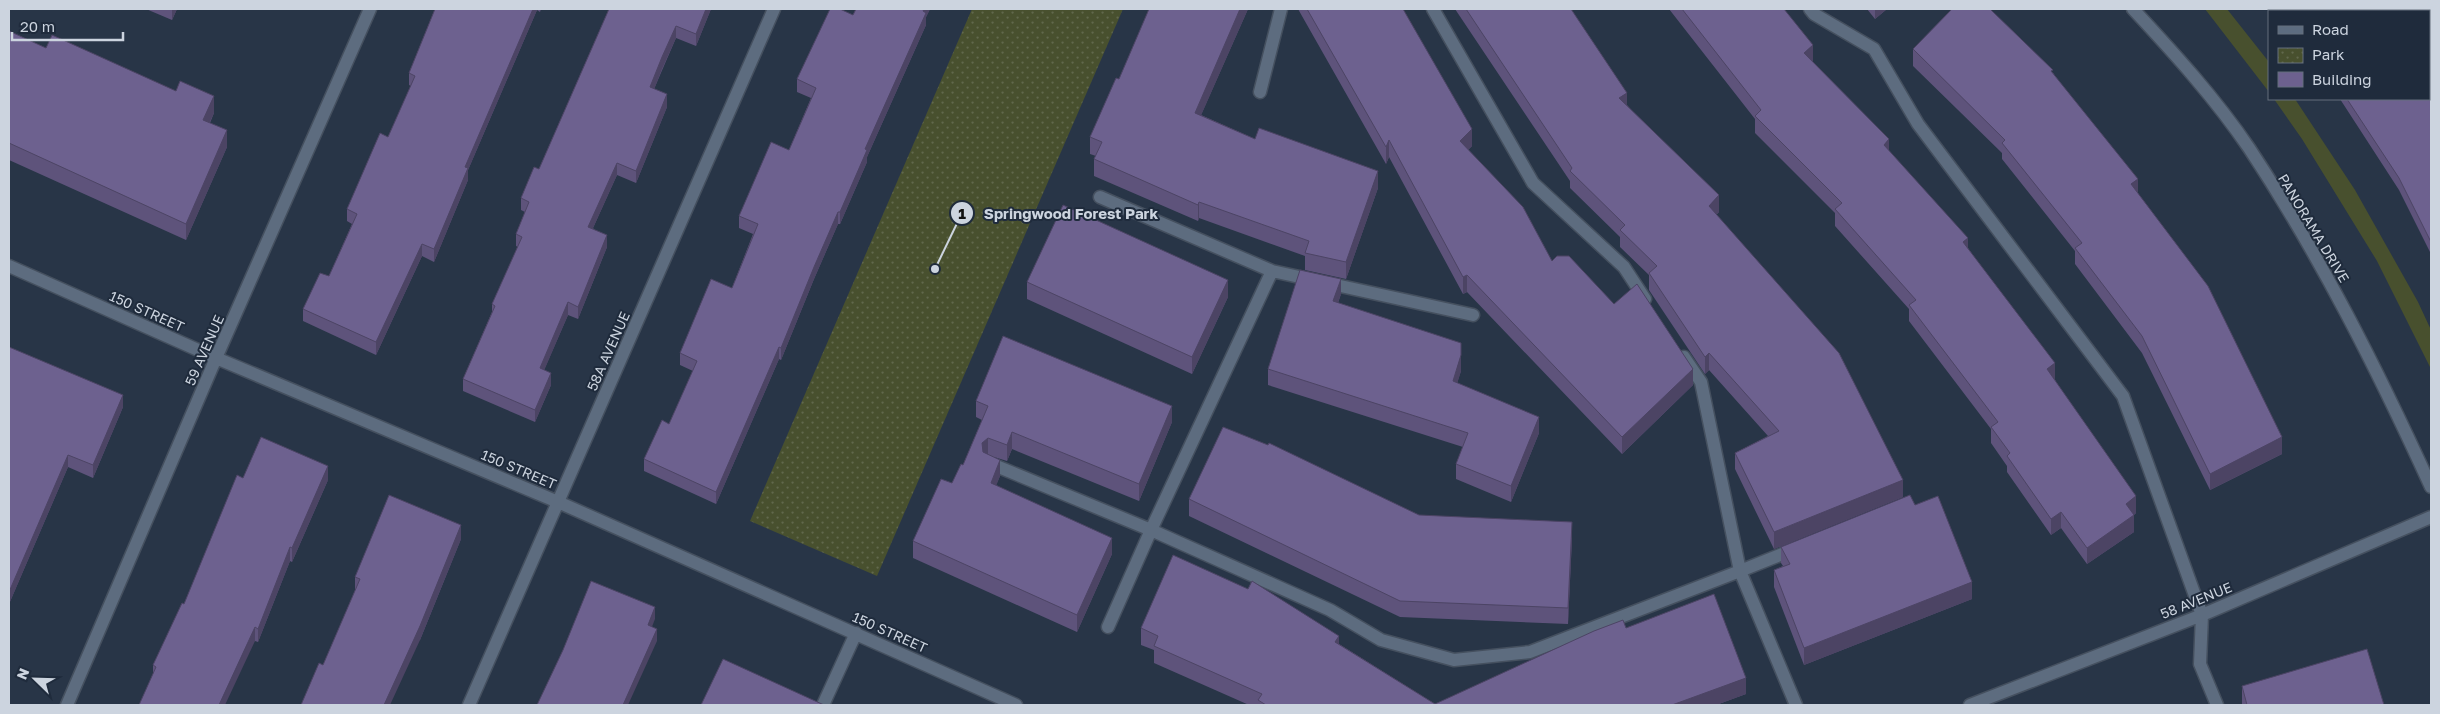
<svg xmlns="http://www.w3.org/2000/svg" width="2440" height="714" font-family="'Golos Text',sans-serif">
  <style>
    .grass { fill: #48502e }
    .park { fill: url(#park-dots) }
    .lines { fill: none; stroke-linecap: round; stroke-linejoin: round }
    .minor-casing { stroke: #45505f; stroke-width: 15 }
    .minor { stroke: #5d6c7f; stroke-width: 12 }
    .wall { fill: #5e537b }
    .shaded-wall { fill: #4c4464 }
    .building { fill: #6d618f; stroke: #4c4464 }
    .labels { text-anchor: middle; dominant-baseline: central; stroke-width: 4; stroke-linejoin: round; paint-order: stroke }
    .street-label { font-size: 14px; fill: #ccd4df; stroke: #1f2b3c }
    .leader { fill: none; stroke: #ccd4df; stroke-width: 2 }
    .callout-dot { fill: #ccd4df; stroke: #1f2b3c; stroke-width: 2 }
    .mark-label { font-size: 15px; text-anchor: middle; font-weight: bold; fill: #111 }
    .callout-label { font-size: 15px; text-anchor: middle; font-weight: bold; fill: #ccd4df; stroke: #1f2b3c; stroke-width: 4; stroke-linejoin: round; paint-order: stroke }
  </style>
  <defs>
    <pattern id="park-dots" width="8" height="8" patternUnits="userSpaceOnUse" patternTransform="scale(1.25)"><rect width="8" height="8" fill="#48502e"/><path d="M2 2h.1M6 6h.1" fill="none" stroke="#61684c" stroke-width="1.8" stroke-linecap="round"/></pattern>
  </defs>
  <rect width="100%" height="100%" fill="#283547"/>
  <path class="grass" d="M2205,9H2227L2265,57L2269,62V92Z
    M2274,99H2295L2355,190L2418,302L2431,330V369L2377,261L2302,139Z"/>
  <path class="park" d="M972,9H1123L877,576L750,521Z"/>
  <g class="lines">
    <defs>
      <path id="minor" d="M1433,9L1533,183L1624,267L1645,299
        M1810,9L1814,14L1874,49L1918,124L2123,396L2202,615L2200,664L2217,705
        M2133,9C2174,53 2215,98 2249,148C2320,255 2378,371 2431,487
        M2407,9L2409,11
        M2429,43L2431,47
        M1260,92L1281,9
        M1100,197L1272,271L1473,315
        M9,266L216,358L558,502L1016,705
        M1684,357L1701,382L1740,571L1795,549
        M989,463L1151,530L1330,610L1381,640L1454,660L1530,652L1740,571L1796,705
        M1108,627L1151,530L1272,271
        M67,705L216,358L370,9
        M469,705L774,9
        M823,705L856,633
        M1970,705L2202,615L2431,517"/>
    </defs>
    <use href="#minor" class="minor-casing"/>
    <use href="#minor" class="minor"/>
  </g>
  <path class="wall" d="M146,9H177L172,20Z
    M435,9H541L540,12L537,10L468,170V180L434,262L422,256L376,355L303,321V309L329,276L352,224L347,221V209L388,137L411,86L409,85V73Z
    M609,9H711L696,46L676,38L654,89L667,107L636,183L617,175L593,228L607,247L578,319L568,315L544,370L551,385L535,422L463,391V379L492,312V304L518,247L516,246V234L525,212L521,210V198L539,169Z
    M856,9H930L926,17V25L867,157V162L840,224H838L814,279L781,360L779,359L716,504L644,471V459L669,424L693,371L680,365V353L732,288L753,234L739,228V216L789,150L811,98L797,92V79L853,15Z
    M1248,9L1201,115L1255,139L1378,188L1346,279L1305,270V256L1199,218L1198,221L1094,176V159L1096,156L1090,154V137L1119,79Z
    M1298,9H1403L1472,146L1468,150L1552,261L1614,304L1693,385L1622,454L1467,292L1463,294L1389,157L1386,164Z
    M1455,9H1571L1627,105L1719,212L1716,215L1903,497L1774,549L1735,469V453L1768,436L1709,370L1705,374L1649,290V275L1620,247V237L1570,188V181Z
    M1669,9H1784L1813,62L1889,151L1968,248L2055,380L2136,513L2134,515V532L2087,564L2061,528L2051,535L2007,472V466L1991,443V429L1909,321V309L1835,226V213L1755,133V119Z
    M1867,9H1887L1875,19Z
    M2269,9H2324L2321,11H2271Z
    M9,31L46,48L214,113L210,123L227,147L186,240L9,160Z
    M1913,49L2053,73L2138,194L2282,454L2210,490L2142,353L2075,264V251L2002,159V153L1913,66Z
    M2431,95V254L2399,190L2340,99H2429Z
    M1027,282L1228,297L1192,374L1027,299Z
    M1341,294L1338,303L1461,371L1457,383L1539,433L1511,502L1456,479V464L1463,447L1268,385V369Z
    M9,347L123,407L93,478L68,467L9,604Z
    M976,401L1172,422L1139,501L1012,449L1007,461L994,457L1000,476L996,485L1112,554L1077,632L913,558V541L952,483L963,465L982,420L976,417Z
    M328,480L292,562L290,561L258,642L255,641L153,673V665L184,604Z
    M1189,499L1419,515L1572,538L1568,624L1400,617L1189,516Z
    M1915,505L1972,599L1804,665L1774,587V570L1783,566L1781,563V547Z
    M461,539L420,640L323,665L355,591V577Z
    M1141,628L1339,644L1435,704L1626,628L1746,694L1716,705H1249L1154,663V650L1141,645Z
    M2242,686L2384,705H2242Z"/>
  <path class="shaded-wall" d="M172,9H177L172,20Z
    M533,9H537V10L468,170V180L434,262V249L465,167Z
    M706,9H711L696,46V34Z
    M924,9H930L926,17V25L867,157V162L840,224V212L865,149Z
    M1240,9H1248L1195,129V113Z
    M1875,9H1887L1875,19Z
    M2309,9H2324L2321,11H2305Z
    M676,26V38L662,69L650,100V87L662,57Z
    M1813,45V62L1804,53Z
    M1627,93V110L1619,98Z
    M667,94V107L636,183V171Z
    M214,96V113L203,136V120Z
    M1472,129V146L1460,158V141Z
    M227,130V147L186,240V224Z
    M1889,139V156L1884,145Z
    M1389,140V157L1386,164V147Z
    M617,163V175L588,239V227Z
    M1378,171V188L1346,279V262Z
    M2138,179V196L2131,184Z
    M1719,195V212L1709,223V206Z
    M1199,202V218L1198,221V205Z
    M838,212V224L814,279L781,360V348L814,267Z
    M607,235V247L578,319V307Z
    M1968,238V255L1963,242Z
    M422,244V256L376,355V342Z
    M1467,275V292L1463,294V277Z
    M1341,279V294L1333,317V301Z
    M1228,280V297L1192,374V357Z
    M568,302V315L540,380V368Z
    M779,347V359L716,504V492Z
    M1709,353V370L1705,374V357Z
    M1461,355V371L1453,397V381Z
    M2055,363V380L2047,369Z
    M1693,369V385L1622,454V437Z
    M551,373V385L535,422V410Z
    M123,395V407L93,478V465Z
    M1172,406V422L1139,501V484Z
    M1539,417V433L1511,502V486Z
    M1012,432V449L1007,461V445Z
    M2282,437V454L2210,490V474Z
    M988,438V455L982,459V443Z
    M68,455V467L9,604V592Z
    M1000,460V476L991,499V483Z
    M328,466V480L292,562V548Z
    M1903,480V497L1774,549V532Z
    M2136,496V513L2126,520V504Z
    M2061,512V528L2051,535V519Z
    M2134,515V532L2087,564V548Z
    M1572,522V538L1568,624V608Z
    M461,525V539L420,640L390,705H384Z
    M1112,538V554L1077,632V615Z
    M290,547V561L258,642V629Z
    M1972,582V599L1804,665V648Z
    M655,607V619L648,637V625Z
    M255,627V641L225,705H219Z
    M657,629V641L628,705H623Z
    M1339,636V652L1335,642Z
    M1746,678V694L1716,705H1672Z"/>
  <path class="building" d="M435,9H533L465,167L468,168L434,249L422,244L376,342L303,309L320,273L329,276L357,214L347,209L380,133L388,137L415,76L409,73Z
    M609,9H706L696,34L676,26L662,57L650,87L667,94L636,171L617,163L588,227L607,235L578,307L568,302L540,368L551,373L535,410L463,379L495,306L492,304L522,237L516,234L529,202L521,198L534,167L539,169Z
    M830,9H840L853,15L856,9H924L923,11L926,13L865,149L867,150L840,212H838L814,267L781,348L779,347L716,492L644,459L662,420L669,424L697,361L680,353L711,279L732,288L758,224L739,216L771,142L789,150L816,88L797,79Z
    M1149,9H1240L1195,113L1255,139L1259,128L1378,171L1346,262L1305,253L1309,241L1199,202L1198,205L1094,159L1102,142L1090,137L1116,78L1119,79Z
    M1307,9H1403L1472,129L1460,141L1523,207L1552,261L1557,256H1569L1614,304L1637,284L1693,369L1622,437L1467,275L1463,277L1389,140L1386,147Z
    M1466,9H1571L1627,93L1619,98L1719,195L1709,206L1839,353L1903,480L1774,532L1735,453L1779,431L1709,353L1705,357L1649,273L1657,266L1620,230L1625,225L1570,171L1572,168Z
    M1682,9H1784L1813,45L1804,53L1889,139L1884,145L1968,238L1963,242L2055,363L2047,369L2136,496L2126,504L2134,515L2087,548L2061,512L2051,519L2007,456L2010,453L1991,427L1998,422L1909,305L1916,300L1835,209L1842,203L1755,116L1761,110Z
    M1952,9H1990L2053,70L2051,71L2138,179L2131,184L2208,286L2282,437L2210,474L2142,336L2075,248L2082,243L2002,143L2005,140L1913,49Z
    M2278,9H2309L2305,11H2280Z
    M9,31L46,48L52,35L176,91L180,81L214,96L203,120L227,130L186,224L9,143Z
    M2429,92L2431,95V242L2399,178L2347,99H2429Z
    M1063,205L1228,280L1192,357L1027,282Z
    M1300,270L1341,279L1333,301L1461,343V355L1453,381L1539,417L1511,486L1456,464L1468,433L1268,369Z
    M1003,336L1172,406L1139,484L1012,432L1007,445L988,438L982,443L983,452L1000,460L991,483L1112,538L1077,615L913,541L941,479L952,483L961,464L963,465L988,406L976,401Z
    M9,347L123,395L93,465L68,455L9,592Z
    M1223,427L1268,445L1269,443L1419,515L1572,522L1568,608L1400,601L1189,499Z
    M261,437L328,466L292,548L290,547L258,629L255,627L219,705H139L156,667L153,665L182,603L184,604L237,475L243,478Z
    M389,495L461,525L420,626L384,705H301L319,663L323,665L360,579L355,577Z
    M1910,495L1915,505L1938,496L1972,582L1804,648L1774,570L1790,564L1781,547Z
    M1173,555L1248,589L1252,581L1339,636L1335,642L1435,704L1594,631L1623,620L1626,628L1714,594L1746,678L1672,705H1266L1258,700L1262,694L1154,646L1158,636L1141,628Z
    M591,581L655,607L648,625L657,629L623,705H537L563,650Z
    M2367,649L2384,705H2247L2242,686Z
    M723,659L824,705H701Z"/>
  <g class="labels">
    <g class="street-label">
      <text transform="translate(2314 228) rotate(59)">PANORAMA DRIVE</text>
      <text transform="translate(147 311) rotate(24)">150 STREET</text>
      <text transform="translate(204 350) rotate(-66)">59 AVENUE</text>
      <text transform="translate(608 351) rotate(-66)">58A AVENUE</text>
      <text transform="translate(519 469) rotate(23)">150 STREET</text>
      <text transform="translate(2196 600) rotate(-22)">58 AVENUE</text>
      <text transform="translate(890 632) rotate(24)">150 STREET</text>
    </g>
  </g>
  <path class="leader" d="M935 269L962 213"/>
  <g class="callout-dot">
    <circle cx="935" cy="269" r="5"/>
    <circle cx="962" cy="213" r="12"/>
  </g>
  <g class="mark-label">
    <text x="962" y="219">1</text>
  </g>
  <g class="callout-label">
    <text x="1071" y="219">Springwood Forest Park</text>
  </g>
  <rect width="2440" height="714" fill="none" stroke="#ccd4df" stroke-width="20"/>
  <rect x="2268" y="10" width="162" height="90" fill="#1f2b3c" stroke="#646f7d"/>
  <rect x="2278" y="26" width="25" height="8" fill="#5d6c7f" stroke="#646f7d"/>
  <text x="2312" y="35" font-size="15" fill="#ccd4df">Road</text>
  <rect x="2278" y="48" width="25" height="15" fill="url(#park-dots)" stroke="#646f7d"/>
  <text x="2312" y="60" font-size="15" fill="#ccd4df">Park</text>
  <rect x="2278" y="72" width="25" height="15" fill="#6d618f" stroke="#646f7d"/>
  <text x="2312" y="85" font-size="15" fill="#ccd4df">Building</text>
  <g transform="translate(35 679) rotate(293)" stroke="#1f2b3c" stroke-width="4" paint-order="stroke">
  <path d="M0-4L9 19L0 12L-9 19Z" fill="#ccd4df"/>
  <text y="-8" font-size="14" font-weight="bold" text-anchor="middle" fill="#ccd4df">N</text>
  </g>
  <path d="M12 32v8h111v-8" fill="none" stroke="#ccd4df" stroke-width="2.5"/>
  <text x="20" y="32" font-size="15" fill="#ccd4df" stroke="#1f2b3c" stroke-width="4" paint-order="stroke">20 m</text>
</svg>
